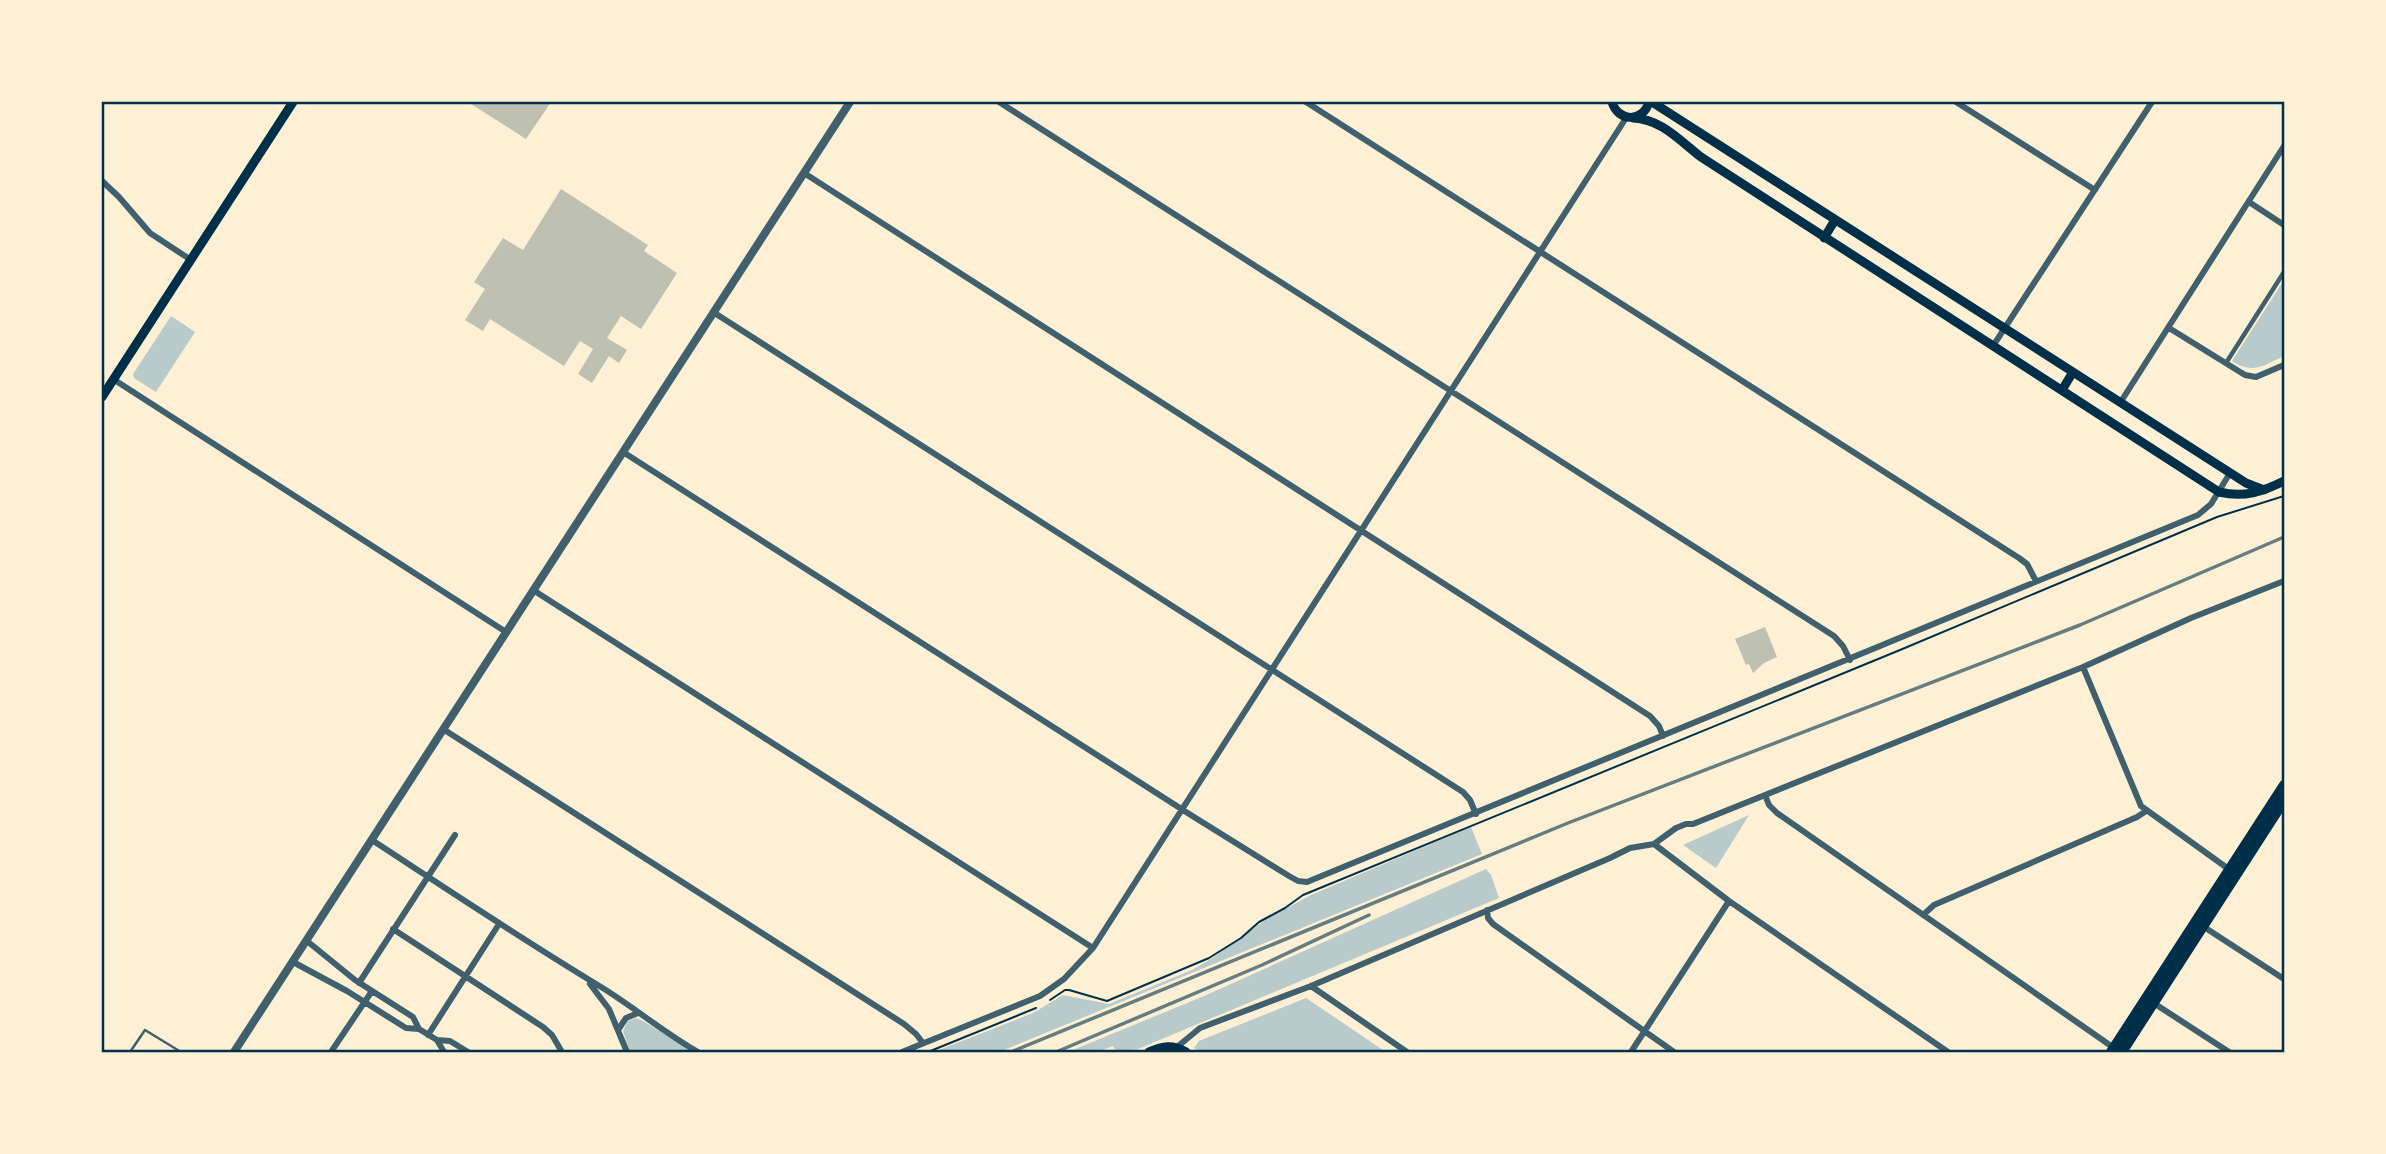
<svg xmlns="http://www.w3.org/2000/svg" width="2386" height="1154" font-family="Arial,sans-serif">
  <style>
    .green { fill: #b9caca }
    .building { fill: #bec0b2 }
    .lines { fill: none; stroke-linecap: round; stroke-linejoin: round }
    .path { stroke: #003049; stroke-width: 2 }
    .service { stroke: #3f606c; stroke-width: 2.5 }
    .pedestrian { stroke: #3f606c; stroke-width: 4.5 }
    .minor { stroke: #3f606c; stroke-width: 6 }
    .tertiary { stroke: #3f606c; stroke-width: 8 }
    .secondary { stroke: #003049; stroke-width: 9 }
    .primary { stroke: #003049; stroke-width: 10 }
    .rail { stroke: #657d81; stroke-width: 3.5 }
    .neatline { fill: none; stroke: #003049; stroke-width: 2.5 }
  </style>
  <rect width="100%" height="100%" fill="#fdf0d5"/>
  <path class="green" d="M2284,280V356C2264,365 2253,375 2232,361Z
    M171,316L195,332L156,392L134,378L133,374Z
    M1749,815L1716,868L1683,845Z
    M1471,827L1482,854L999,1052H934L1033,1013L1063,995L1109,1004L1192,970L1214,957L1265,920L1311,895Z
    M1486,869L1491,875L1499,898L1138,1049L1117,1052L1113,1046L1097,1052H1068L1204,996Z
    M1306,998L1386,1052H1201L1194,1048L1199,1041Z
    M636,1018L645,1022L693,1052H630L623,1031L628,1021Z"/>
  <path class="building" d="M468,102H551L526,139Z
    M561,189L648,245L644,251L677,273L641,329L621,316L607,338L627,350L619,363L609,356L592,383L578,374L593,349L580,341L564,366L490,319L483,331L465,320L485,289L474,282L503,238L523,250Z
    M1765,627L1777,657L1764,663L1753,673L1749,664L1746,665L1735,639Z"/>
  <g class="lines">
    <path class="path" d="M1050,1000L1065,990H1069L1107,1001L1209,958L1241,938L1259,922L1285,908L1303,895L1900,650L2217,517L2284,496
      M928,1052L1036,1008"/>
    <path class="service" d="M130,1052L145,1030L181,1052"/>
    <path class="pedestrian" d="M2226,363L2284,272"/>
    <path class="minor" d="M999,102L1834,636L1843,646L1850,660
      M1306,102L2019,558L2027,564L2036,581
      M1956,102L2095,190
      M804,173L1650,716L1659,726L1663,736
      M102,181L119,197L150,233L191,260
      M2249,202L2284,225
      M713,312L1463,792L1470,800L1476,814
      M2169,328L2245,375L2256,377L2284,365
      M1993,346L2152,102
      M113,379L506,632
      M2120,403L2284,146
      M623,452L1194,817L1289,876L1298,881L1307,882L2198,515L2211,504L2230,473
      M533,590L1093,948
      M2083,667L2141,806L2230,870
      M443,729L904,1024L916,1034L923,1043
      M1765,795L1769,805L1777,813L2114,1048
      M372,840C448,890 523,940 601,987C634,1007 664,1033 698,1052
      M1654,844L1729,901L1948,1052
      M1487,910L1488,918L1493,924L1674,1052
      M1923,915L1934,905L2137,817L2146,811
      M2204,927L2284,979
      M393,929L543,1027L552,1035L562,1052
      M307,941L355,980L413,1017L419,1029L437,1040L444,1052
      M293,962L347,991L406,1028L419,1029
      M359,983L455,835
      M590,984L609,1009L627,1052
      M1311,986L1407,1052
      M2152,1002L2229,1052
      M618,1030L626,1018L638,1013
      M428,1035L499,924
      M437,1040L450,1041L468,1052
      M1177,1047L1200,1028L1311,986L1610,858L1630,848L1654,844L1676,828L1686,824H1693L2083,667L2191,618L2284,581
      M331,1052L372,991
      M902,1052L1040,996L1064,979L1093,948L1626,118
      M1631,1052L1729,901"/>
    <path class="tertiary" d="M234,1052L850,102"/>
    <path class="secondary" d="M1612,102C1618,122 1643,123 1649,102
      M1652,102L2246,483L2264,490
      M1633,118C1661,119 1679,140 1701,157L2219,492C2244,498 2262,492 2284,481
      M1824,238L1835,220
      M2062,390L2073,372
      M102,397L293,102
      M1149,1052C1163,1046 1172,1044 1186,1052"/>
    <path class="primary" d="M2111,1052L2284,785
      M2122,1052L2284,801"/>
    <path class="rail" d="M1011,1052L1568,823L2080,625L2284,537
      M1056,1052L1262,965L1369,915"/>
  </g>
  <rect width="2386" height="1154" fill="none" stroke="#fdf0d5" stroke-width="206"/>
  <rect x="103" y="103" width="2180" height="948" class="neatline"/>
</svg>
